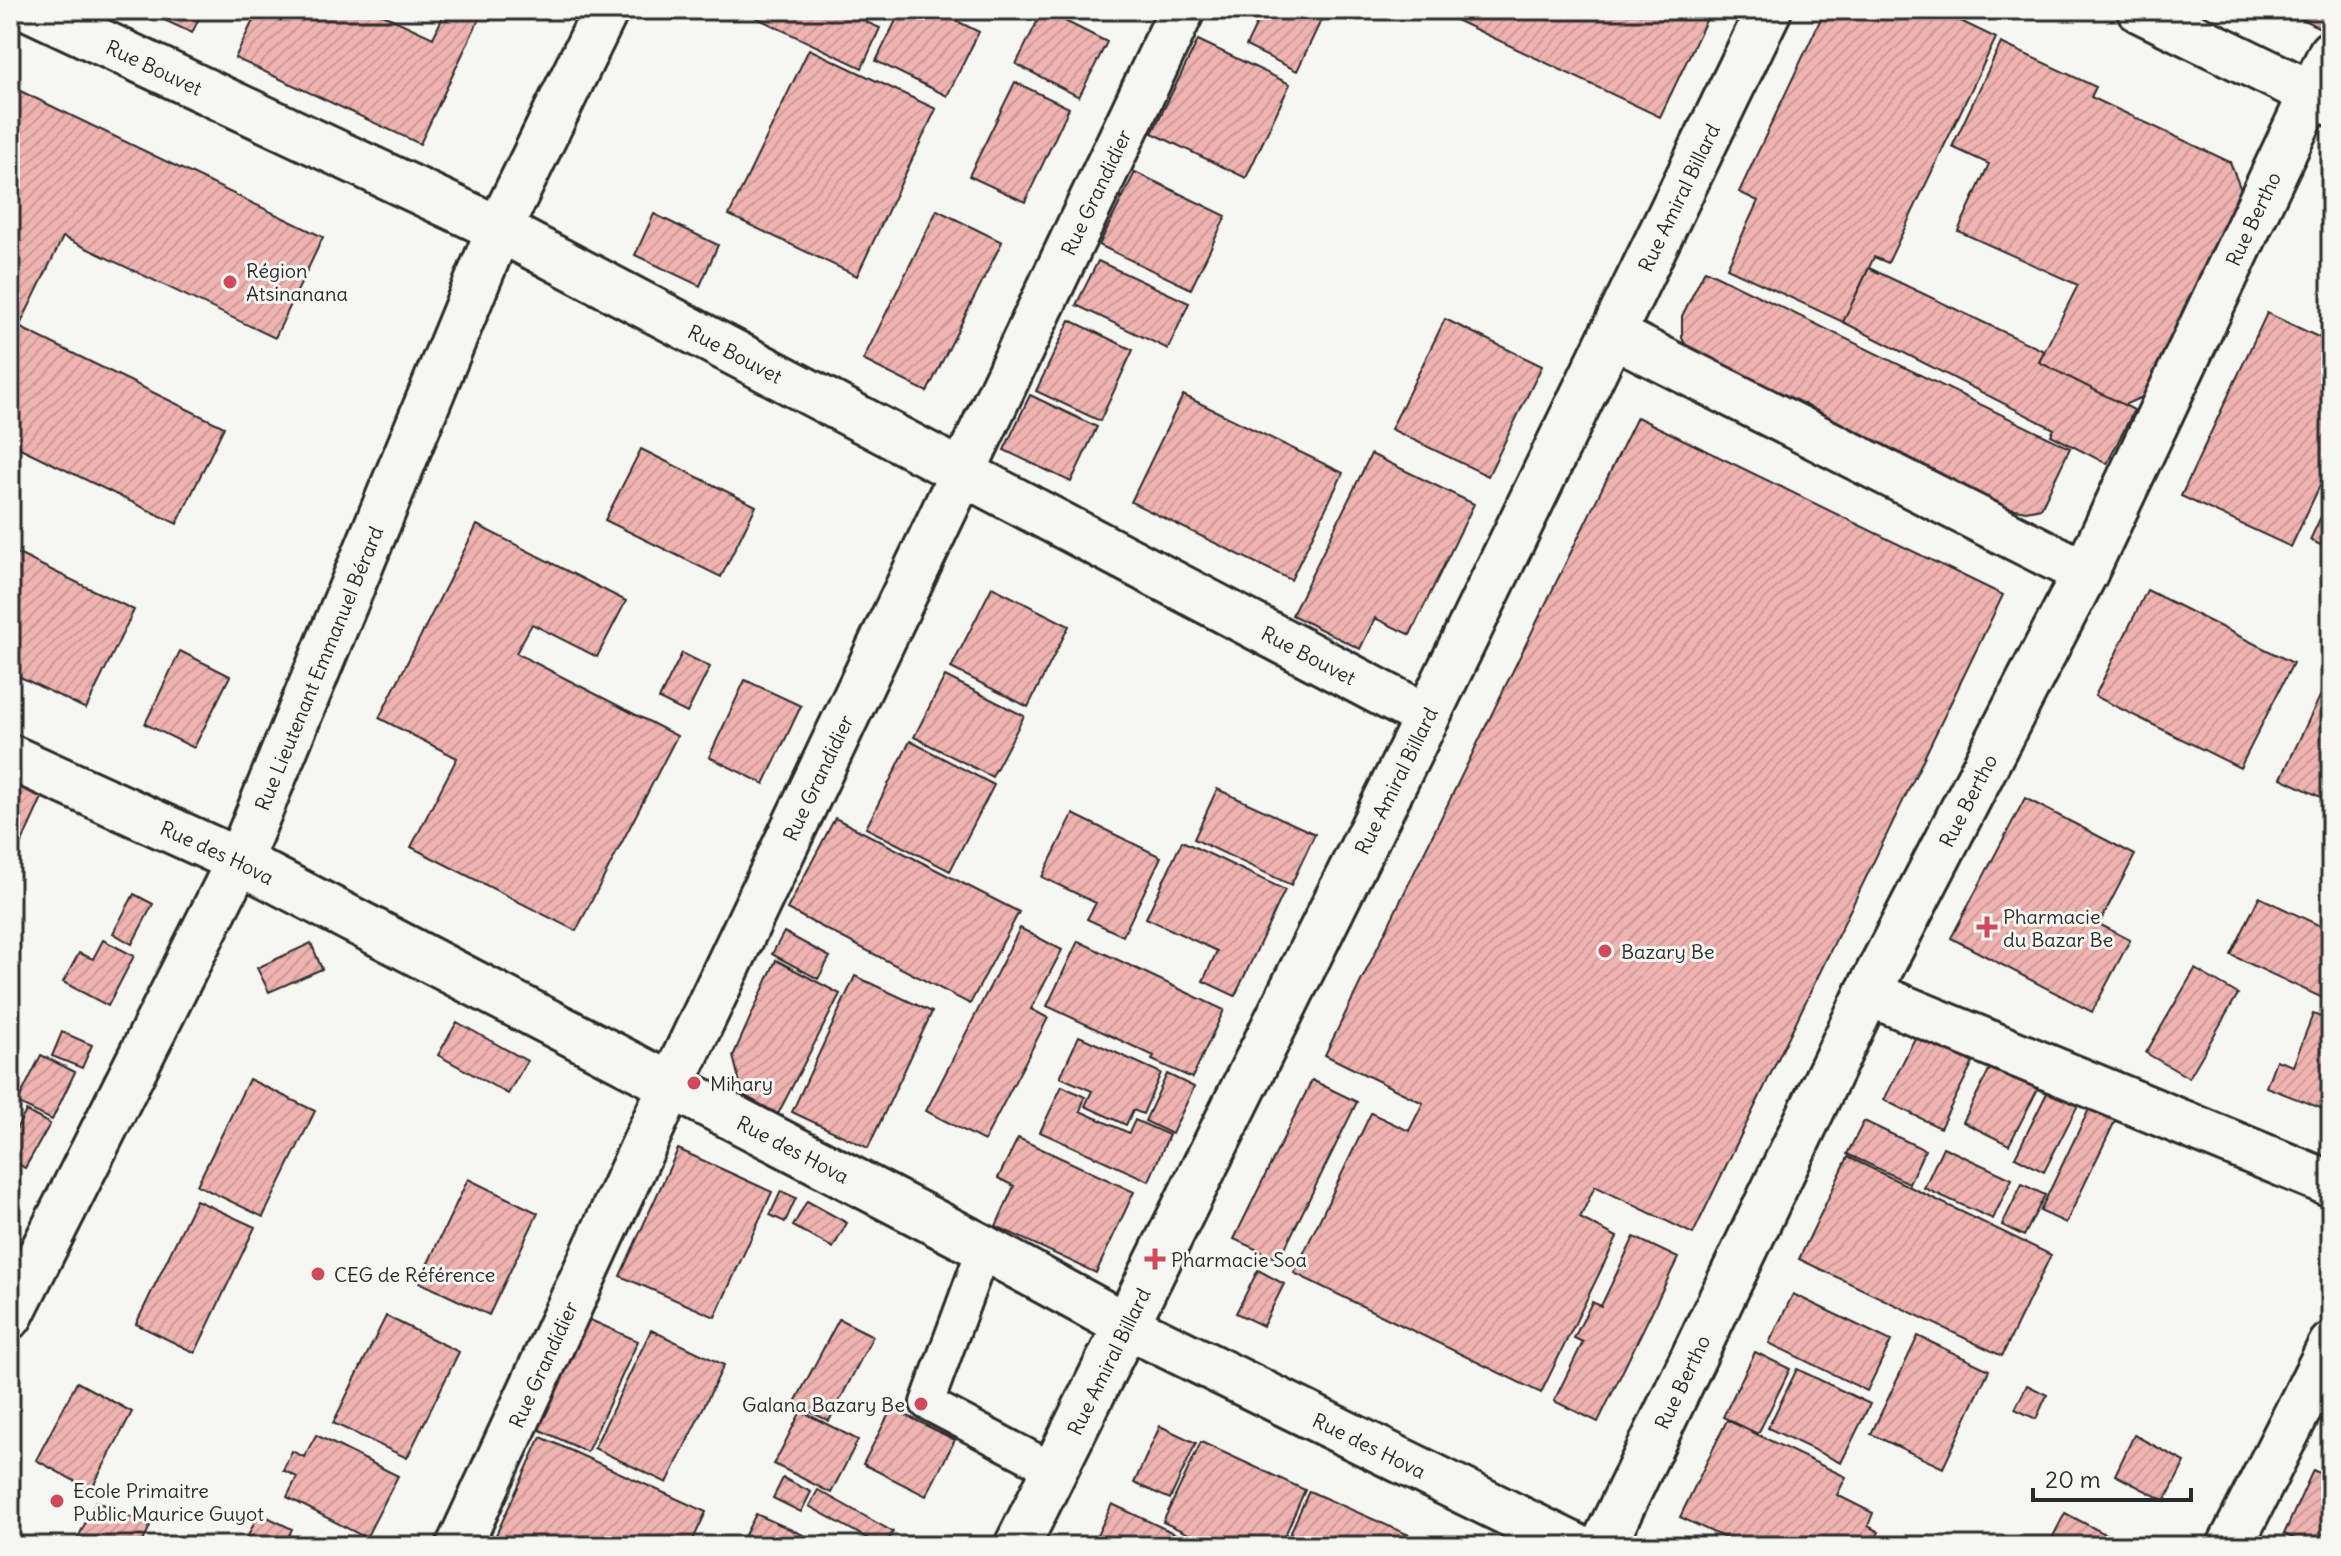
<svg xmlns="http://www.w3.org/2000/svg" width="2341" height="1556" font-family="Delius,sans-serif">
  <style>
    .building { fill: url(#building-hatch); stroke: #2b2b2b; stroke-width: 2 }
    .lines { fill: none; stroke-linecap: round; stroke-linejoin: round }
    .service-casing { stroke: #2b2b2b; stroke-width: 38 }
    .minor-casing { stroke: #2b2b2b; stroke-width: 50 }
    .tertiary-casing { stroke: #2b2b2b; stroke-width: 50 }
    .service { stroke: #f6f6f2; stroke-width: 32 }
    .minor { stroke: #f6f6f2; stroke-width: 44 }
    .tertiary { stroke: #f6f6f2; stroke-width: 44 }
    .poi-dot { fill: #d1495b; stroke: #f6f6f2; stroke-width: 3 }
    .labels { text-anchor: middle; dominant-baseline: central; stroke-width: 6; stroke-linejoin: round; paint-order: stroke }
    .street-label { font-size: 20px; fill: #2b2b2b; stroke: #f6f6f2 }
    .poi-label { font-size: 20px; fill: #2b2b2b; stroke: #f6f6f2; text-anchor: start }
  </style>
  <defs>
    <pattern id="building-hatch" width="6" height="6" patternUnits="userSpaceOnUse" patternTransform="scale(2)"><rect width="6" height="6" fill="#efb3b0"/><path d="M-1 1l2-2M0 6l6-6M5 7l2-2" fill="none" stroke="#cd9a98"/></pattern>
  </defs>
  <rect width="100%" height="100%" fill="#f6f6f2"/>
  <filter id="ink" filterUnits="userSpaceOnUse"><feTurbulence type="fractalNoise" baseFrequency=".0125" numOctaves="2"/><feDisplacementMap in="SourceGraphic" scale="16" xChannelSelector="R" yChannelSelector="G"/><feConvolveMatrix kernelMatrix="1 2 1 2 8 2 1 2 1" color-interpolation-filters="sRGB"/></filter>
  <g filter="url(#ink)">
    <path class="building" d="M143,10H203L192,33Z
      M258,10H373L433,38L446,10H470L481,15L420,144L235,58Z
      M740,10H871L866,22L880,28L862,68Z
      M901,10H935L979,32L947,96L876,61Z
      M1043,10L1107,42L1079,97L1016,64Z
      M1239,10H1326L1297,71L1246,46L1259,19Z
      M1435,10H1711L1660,117Z
      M1825,10H1938L1996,38L1888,263L1874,257L1843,322L1727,268L1758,201L1739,192Z
      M2283,10H2331V20L2326,31Z
      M1198,40L1290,84L1246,178L1152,133Z
      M2001,43L2096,87L2091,97L2230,162L2246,203L2154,392L2124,405L2039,362L2078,285L1958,231L1989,164L1952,147Z
      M809,49L936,109L857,276L729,215Z
      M1015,82L1069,108L1025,202L969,176Z
      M10,86L323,237L275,338L63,237L19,327L224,427L177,524L10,443Z
      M1135,172L1226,216L1191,289L1099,245Z
      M937,210L1002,242L927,392L863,360Z
      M654,214L718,245L700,286L635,255Z
      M1098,261L1189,303L1168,349L1076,305Z
      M1869,268L2044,351L2039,362L2134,410L2107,464L2051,435L2054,429L1843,322Z
      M1705,270L2070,448L2041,508L2026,511L1999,506L1692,358L1682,338V316Z
      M2267,313L2331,343V462L2291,547L2181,496Z
      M1445,319L1542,366L1488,476L1391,429Z
      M1070,320L1133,350L1100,421L1036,391Z
      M1030,395L1097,427L1071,482L1004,450Z
      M1183,395L1343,473L1291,580L1131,502Z
      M1637,417L2003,595L1693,1234L1595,1186L1580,1218L1617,1237L1541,1393L1294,1273L1371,1113L1409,1131L1423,1103L1325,1055Z
      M641,449L756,506L721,577L605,520Z
      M1371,454L1474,504L1410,635L1375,618L1360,649L1292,615Z
      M2331,495V550L2310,540Z
      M477,525L626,601L597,657L532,624L516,653L677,736L576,931L411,847L457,758L379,718Z
      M10,550L134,610L86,709L10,672Z
      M992,587L1069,626L1028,707L951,668Z
      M2147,590L2293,663L2240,768L2095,696Z
      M180,651L230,676L194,748L145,724Z
      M682,653L710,667L687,713L659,699Z
      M945,676L1024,716L992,777L914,737Z
      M745,680L801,706L764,784L709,757Z
      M2323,690L2331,694V802L2281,778Z
      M910,741L994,785L950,871L866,828Z
      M10,773L46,789L16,855L10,852Z
      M1217,789L1315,834L1291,885L1194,839Z
      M2025,798L2135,855L2099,924L2130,940L2092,1012L1951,938Z
      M1073,814L1161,857L1123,936L1087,919L1096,903L1042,877Z
      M835,818L1019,912L970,1004L787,909Z
      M1182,841L1285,890L1235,996L1203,981L1217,951L1146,918Z
      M134,894L153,904L132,944L113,933Z
      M2259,897L2331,931V1002L2231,955Z
      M1020,928L1062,950L1031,1009L1048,1018L984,1141L926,1111Z
      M784,932L830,957L818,979L772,954Z
      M103,940L134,956L108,1006L63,982L79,953L93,959Z
      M1078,941L1224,1010L1192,1078L1152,1060L1154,1056L1047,1006Z
      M311,943L322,969L269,992L257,968Z
      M776,960L840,994L778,1114L743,1095L733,1056Z
      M2195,969L2238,994L2189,1078L2146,1053Z
      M855,976L932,1012L868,1148L792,1112Z
      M2313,1014L2331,1021V1112L2266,1087L2276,1060L2293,1066Z
      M457,1022L527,1061L508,1094L438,1055Z
      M62,1032L92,1045L82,1068L52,1056Z
      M1917,1034L1973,1063L1940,1128L1884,1100Z
      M1079,1036L1161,1073L1143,1114L1133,1110L1126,1125L1085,1106L1092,1091L1060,1077Z
      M41,1055L75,1072L52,1120L17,1103Z
      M1993,1062L2040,1085L2009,1145L1963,1122Z
      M1167,1074L1194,1087L1172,1134L1145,1121Z
      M249,1079L315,1111L263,1217L197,1185Z
      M1312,1080L1357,1102L1279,1260L1234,1239Z
      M2051,1085L2081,1099L2044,1172L2015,1157Z
      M1062,1086L1085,1097L1080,1111L1129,1133L1135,1120L1169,1135L1149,1181L1040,1132Z
      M2090,1107L2116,1119L2066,1223L2040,1211Z
      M26,1111L50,1124L25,1168L10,1159V1140Z
      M1864,1121L1925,1150L1909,1183L1847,1154Z
      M1018,1138L1134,1192L1096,1273L996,1226L1014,1186L998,1178Z
      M1943,1147L2012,1179L1993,1219L1924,1188Z
      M678,1149L772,1192L715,1317L620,1276Z
      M1848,1157L2051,1255L2002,1356L1799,1259Z
      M468,1179L538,1213L489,1315L419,1282Z
      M10,1182L20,1186L10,1202Z
      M2022,1184L2045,1195L2024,1236L2002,1225Z
      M781,1191L796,1198L785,1222L770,1215Z
      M196,1200L255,1227L195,1353L136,1324Z
      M807,1201L847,1223L833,1248L793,1226Z
      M1634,1237L1678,1258L1598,1422L1554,1401L1583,1342L1574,1338L1592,1302L1601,1306Z
      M1258,1270L1284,1284L1263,1326L1236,1313Z
      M1793,1294L1891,1341L1867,1391L1769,1343Z
      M386,1316L459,1352L407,1458L333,1423Z
      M588,1319L638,1341L587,1452L538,1429Z
      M839,1319L873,1336L829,1421L794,1404Z
      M651,1330L724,1365L667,1483L594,1448Z
      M1918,1336L1989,1370L1943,1468L1871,1434Z
      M1755,1352L1790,1369L1758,1434L1723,1417Z
      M1797,1369L1870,1404L1841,1463L1768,1428Z
      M77,1382L132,1412L91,1490L36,1460Z
      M2027,1385L2047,1395L2036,1419L2015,1409Z
      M892,1408L955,1440L926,1496L863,1464Z
      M801,1411L858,1440L831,1493L774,1464Z
      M1727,1420L1846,1477L1837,1495L1873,1513L1868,1526L1879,1532L1872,1546H1742L1680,1517Z
      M1160,1426L1196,1443L1170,1499L1134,1483Z
      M316,1435L398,1476L366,1538L287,1497L297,1477L283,1470L292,1451L304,1457Z
      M2134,1435L2185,1462L2165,1501L2115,1475Z
      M541,1437L706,1512L690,1546H519L496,1535Z
      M1201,1442L1305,1490L1283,1540L1296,1546H1214L1163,1522Z
      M2313,1470L2331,1479V1519L2318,1546H2310L2284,1534Z
      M783,1478L811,1492L801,1512L773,1498Z
      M818,1490L893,1532L885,1546H881L809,1506Z
      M1309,1491L1434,1546H1311L1289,1536Z
      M96,1501L150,1526L141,1546H74Z
      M1112,1504L1201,1546H1092Z
      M259,1513L292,1529L284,1546H243Z
      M2065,1513L2128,1546H2053L2049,1544Z
      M756,1514L828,1546H739Z"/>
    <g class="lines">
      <defs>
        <path id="service" d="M984,1248L927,1403L1054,1470"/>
        <g id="minor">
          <path id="s1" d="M33,10L499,229L1427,717"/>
          <path d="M1612,334L2085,573"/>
          <path id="s2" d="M10,757L239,861L984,1248L1125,1325L1575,1546"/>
          <path d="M1868,993L2331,1184"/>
          <path id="s3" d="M459,1546L671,1086L1182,10"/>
          <path id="s4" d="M1603,1546L1868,993L2085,573L2331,53"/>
        </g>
        <g id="tertiary">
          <path d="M2140,10L2331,103"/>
          <path id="s5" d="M10,1316L239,861L499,229L606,10"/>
          <path id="s6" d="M1017,1546L1427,717L1769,10"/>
          <path d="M2230,1546L2331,1345"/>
        </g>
      </defs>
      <use href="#service" class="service-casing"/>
      <use href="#minor" class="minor-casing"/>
      <use href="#tertiary" class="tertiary-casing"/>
      <use href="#service" class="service"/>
      <use href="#minor" class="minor"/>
      <use href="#tertiary" class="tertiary"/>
    </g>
  </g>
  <g class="poi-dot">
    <circle cx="230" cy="282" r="8"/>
    <path d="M1983 915h8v8h8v8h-8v8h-8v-8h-8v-8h8z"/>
    <circle cx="1605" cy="951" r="8"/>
    <circle cx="694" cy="1083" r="8"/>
    <path d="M1151 1247h8v8h8v8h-8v8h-8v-8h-8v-8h8z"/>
    <circle cx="318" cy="1274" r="8"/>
    <circle cx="921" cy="1404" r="8"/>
    <circle cx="57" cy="1501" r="8"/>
  </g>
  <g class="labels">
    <g class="street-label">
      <text stroke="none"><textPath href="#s1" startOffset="134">Rue Bouvet</textPath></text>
      <text stroke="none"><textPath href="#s3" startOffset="1496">Rue Grandidier</textPath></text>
      <text stroke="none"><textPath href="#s6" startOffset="1502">Rue Amiral Billard</textPath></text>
      <text stroke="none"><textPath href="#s4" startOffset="1478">Rue Bertho</textPath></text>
      <text stroke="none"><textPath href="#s1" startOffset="782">Rue Bouvet</textPath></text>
      <text stroke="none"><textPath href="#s1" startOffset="1430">Rue Bouvet</textPath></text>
      <text stroke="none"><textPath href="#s5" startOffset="718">Rue Lieutenant Emmanuel Bérard</textPath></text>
      <text stroke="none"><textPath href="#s3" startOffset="848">Rue Grandidier</textPath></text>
      <text stroke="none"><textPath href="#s6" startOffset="854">Rue Amiral Billard</textPath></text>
      <text stroke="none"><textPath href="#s4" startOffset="830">Rue Bertho</textPath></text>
      <text stroke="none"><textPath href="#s2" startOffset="228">Rue des Hova</textPath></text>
      <text stroke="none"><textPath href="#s2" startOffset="876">Rue des Hova</textPath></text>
      <text stroke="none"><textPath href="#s6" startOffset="206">Rue Amiral Billard</textPath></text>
      <text stroke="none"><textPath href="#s3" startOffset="200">Rue Grandidier</textPath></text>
      <text stroke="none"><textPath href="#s4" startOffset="182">Rue Bertho</textPath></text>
      <text stroke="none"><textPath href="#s2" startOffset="1524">Rue des Hova</textPath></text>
    </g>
    <g class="poi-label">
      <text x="246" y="270">Région<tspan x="246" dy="23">Atsinanana</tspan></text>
      <text x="2003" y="916">Pharmacie<tspan x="2003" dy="23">du Bazar Be</tspan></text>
      <text x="1621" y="951">Bazary Be</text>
      <text x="710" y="1083">Mihary</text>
      <text x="1171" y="1259">Pharmacie Soa</text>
      <text x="334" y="1274">CEG de Référence</text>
      <text x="905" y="1404" text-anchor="end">Galana Bazary Be</text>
      <text x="73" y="1490">Ecole Primaitre<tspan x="73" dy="23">Public Maurice Guyot</tspan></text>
    </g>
  </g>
  <rect width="2341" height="1556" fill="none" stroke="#f6f6f2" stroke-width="40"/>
  <rect x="20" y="20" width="2301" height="1516" fill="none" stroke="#2b2b2b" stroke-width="3" filter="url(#ink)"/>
  <path d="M2033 1488v12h158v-12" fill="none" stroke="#2b2b2b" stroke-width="4"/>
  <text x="2045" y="1488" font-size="24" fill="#2b2b2b" stroke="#f6f6f2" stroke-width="6" paint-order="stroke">20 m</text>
</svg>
